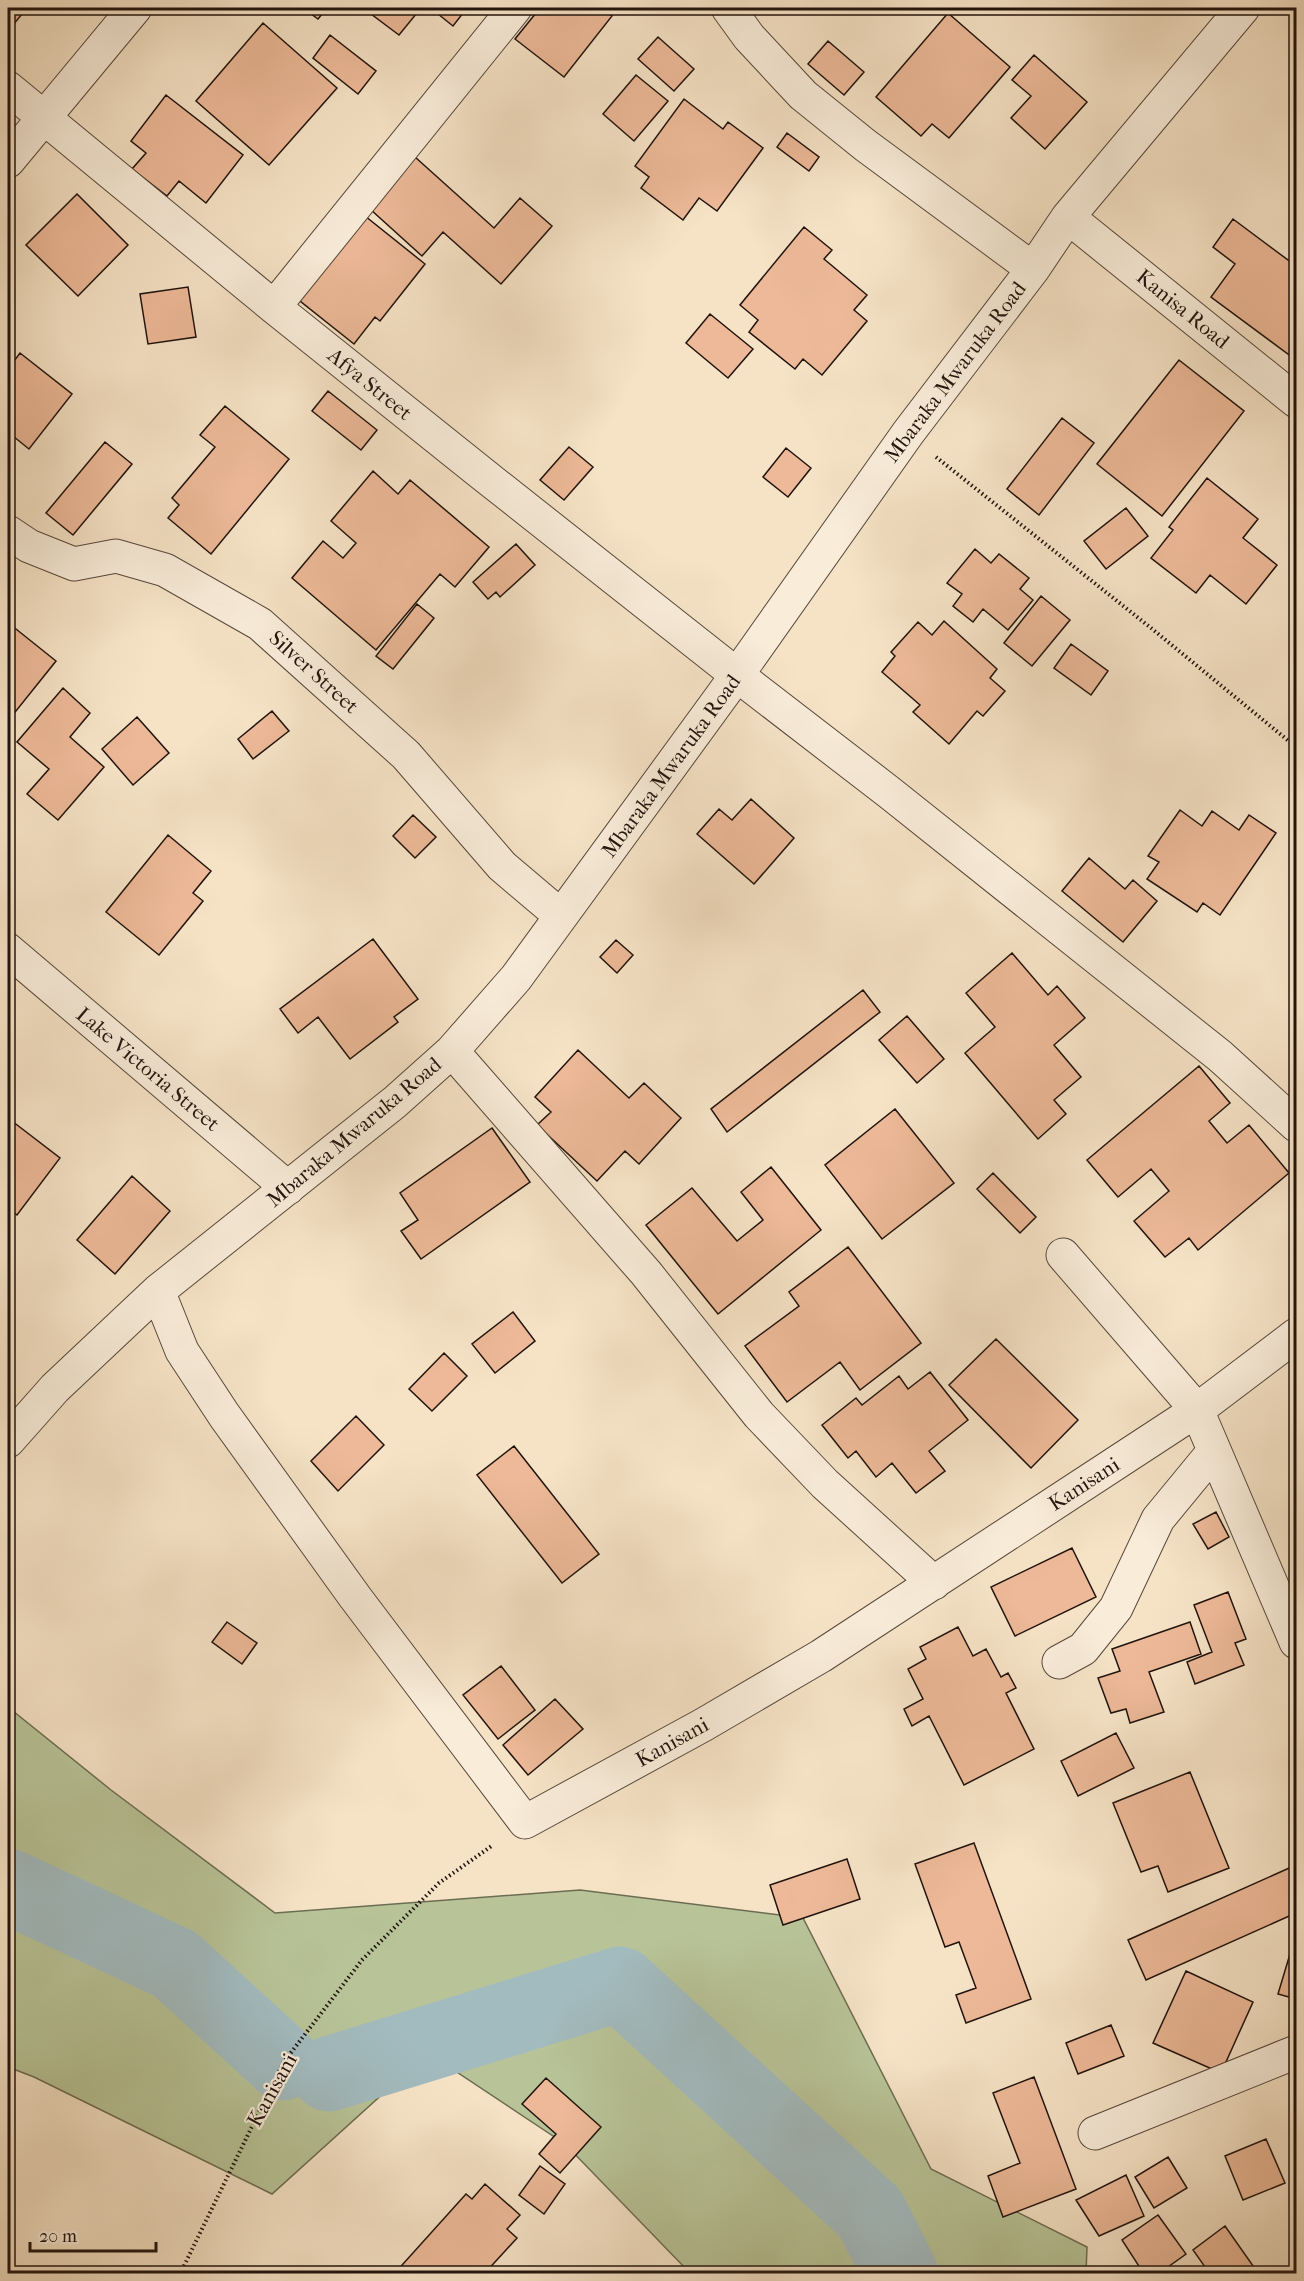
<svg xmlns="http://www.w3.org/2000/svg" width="1304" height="2281" font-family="'IM FELL French Canon',serif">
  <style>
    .green { fill: #b8c498; stroke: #6c6c52; stroke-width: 1.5 }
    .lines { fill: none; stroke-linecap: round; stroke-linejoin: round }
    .river { stroke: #a2bbbf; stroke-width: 75 }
    .building { fill: #edb998; stroke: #20130d; stroke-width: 1.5 }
    .minor-casing { stroke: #56473b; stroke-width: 35 }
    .path { stroke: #20130d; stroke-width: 4; stroke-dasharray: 1.5 3; stroke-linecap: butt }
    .minor { stroke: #f9edda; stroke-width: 33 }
    .labels { text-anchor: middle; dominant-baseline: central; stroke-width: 4.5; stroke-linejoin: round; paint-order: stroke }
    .street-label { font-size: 21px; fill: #20130d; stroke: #f9edda }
  </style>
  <rect width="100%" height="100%" fill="#f6e3c6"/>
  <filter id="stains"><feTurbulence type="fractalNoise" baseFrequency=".00333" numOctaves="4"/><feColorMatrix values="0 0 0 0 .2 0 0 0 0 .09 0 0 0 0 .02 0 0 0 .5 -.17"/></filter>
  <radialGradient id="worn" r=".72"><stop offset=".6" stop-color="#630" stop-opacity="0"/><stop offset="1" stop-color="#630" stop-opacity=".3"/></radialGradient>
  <path class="green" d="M8,1707L111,1790L275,1913L580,1890L803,1918L931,2169L1087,2247L1086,2273H690L565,2144L428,2053L272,2194L34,2077L8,2067Z"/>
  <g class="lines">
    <path class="river" d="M8,1886L175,1964L283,2063
      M329,2074L620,1984L870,2213L901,2274"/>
  </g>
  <path class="building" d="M8,8H27L13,25L8,21Z
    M303,8H327L318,19Z
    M363,8H421L399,35Z
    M443,8H467L453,26L438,14Z
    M540,8H601L612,16L564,77L515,39Z
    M948,13L1010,67L949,138L932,124L921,136L876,97Z
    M263,23L337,88L269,165L196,101Z
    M330,35L376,71L358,94L313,58Z
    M658,37L694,69L674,91L638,59Z
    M828,41L864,72L844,95L808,64Z
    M1034,55L1087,102L1045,149L1011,118L1031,96L1012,80Z
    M636,75L668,101L634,141L603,114Z
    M166,95L243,155L206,203L179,181L167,196L132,169L146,153L131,141Z
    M684,99L723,129L728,122L763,148L717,211L699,198L683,220L641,188L649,177L635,166Z
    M787,133L819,157L809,171L777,147Z
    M415,157L494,228L520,198L552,226L501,284L443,232L422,256L370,209Z
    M77,194L128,245L78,296L26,245Z
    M360,212L425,264L380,321L375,317L354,344L295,297Z
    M1233,219L1296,266V360L1211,297L1235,264L1213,247Z
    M804,227L832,250L824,259L867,295L854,310L867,321L822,375L803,359L795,369L749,332L758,320L740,305Z
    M188,287L196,337L148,344L140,294Z
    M710,314L753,349L728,378L686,343Z
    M20,353L72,394L29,449L8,432V369Z
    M1179,360L1244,411L1162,516L1097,464Z
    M328,391L377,430L361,450L312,411Z
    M225,406L289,459L211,554L168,518L179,505L172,498L215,447L200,435Z
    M1062,418L1094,443L1039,515L1007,489Z
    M105,442L132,464L73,535L46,513Z
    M569,447L593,467L564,500L540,480Z
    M786,448L811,468L788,497L763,477Z
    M373,471L398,494L410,480L489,547L455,587L440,574L376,650L292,578L323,541L343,558L356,543L331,521Z
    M1207,478L1258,519L1243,538L1277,565L1246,604L1210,575L1196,593L1151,558L1173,530L1169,527Z
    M1126,508L1148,536L1106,569L1084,541Z
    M516,544L535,565L500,597L496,592L488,599L473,582Z
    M975,549L991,563L999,554L1029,578L1020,589L1033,600L1008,630L983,609L973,622L953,606L962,594L947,583Z
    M1041,596L1070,620L1032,666L1004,643Z
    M417,604L434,618L393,669L376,656Z
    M944,621L997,669L990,678L1005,691L983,716L977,711L949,744L913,712L920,705L882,672L895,656L891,652L918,622L932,635Z
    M11,625L56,661L12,716L8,712V630Z
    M1071,644L1108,671L1091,695L1054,668Z
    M63,688L90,713L70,737L104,767L58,820L27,794L49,769L17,742Z
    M272,711L289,731L253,759L238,739Z
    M137,717L169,753L133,785L102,749Z
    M751,799L794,838L754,884L697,834L719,809L732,820Z
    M1180,810L1202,826L1212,811L1239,830L1249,815L1276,833L1220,915L1203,903L1197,912L1147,879L1159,862L1148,856Z
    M413,815L436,837L415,858L393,836Z
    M168,835L211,871L193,893L203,901L159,955L106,912Z
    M1089,858L1125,889L1133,880L1157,901L1123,942L1062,891Z
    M373,939L418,999L394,1017L398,1022L350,1059L318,1017L298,1033L280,1009Z
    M616,940L633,955L617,973L600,957Z
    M1012,953L1048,995L1057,986L1085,1018L1054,1045L1081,1077L1054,1100L1066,1114L1038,1139L965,1053L995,1027L966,993Z
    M863,990L880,1012L727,1132L711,1109Z
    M907,1016L944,1059L917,1083L879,1040Z
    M578,1050L629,1098L644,1083L681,1118L639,1164L625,1151L597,1181L537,1125L551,1112L535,1097Z
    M1199,1066L1230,1103L1209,1121L1227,1143L1249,1125L1289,1173L1198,1250L1189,1238L1165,1257L1134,1221L1169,1191L1151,1169L1118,1197L1087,1160Z
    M895,1109L954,1183L882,1239L825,1165Z
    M8,1118L60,1158L17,1215L8,1208Z
    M492,1128L530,1182L421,1259L401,1231L418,1220L400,1193Z
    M771,1167L821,1230L718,1314L646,1225L692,1188L737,1241L763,1220L741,1192Z
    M993,1173L1036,1217L1020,1233L977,1189Z
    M132,1176L170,1211L115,1274L77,1240Z
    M848,1247L921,1343L860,1390L840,1362L787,1402L745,1346L799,1306L789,1292Z
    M513,1312L535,1341L495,1373L472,1344Z
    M996,1339L1078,1420L1031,1468L949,1385Z
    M444,1353L467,1376L432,1411L409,1389Z
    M930,1372L968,1420L929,1451L945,1471L916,1493L892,1463L876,1477L856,1451L848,1458L822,1425L856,1398L862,1405L899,1376L908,1389Z
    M356,1416L384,1445L338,1491L311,1461Z
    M514,1446L599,1554L562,1583L477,1475Z
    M1216,1512L1229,1537L1208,1549L1193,1524Z
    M1072,1548L1096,1597L1015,1636L991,1587Z
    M1228,1592L1246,1639L1235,1643L1244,1665L1195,1684L1187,1662L1212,1652L1194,1605Z
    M227,1622L257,1643L242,1664L212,1642Z
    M1190,1622L1201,1654L1149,1672L1164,1712L1130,1723L1126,1709L1111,1713L1098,1678L1120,1671L1112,1649Z
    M958,1627L973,1656L986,1649L1001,1677L1008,1673L1016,1688L1006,1693L1034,1749L964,1785L929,1716L912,1726L904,1709L923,1699L908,1669L926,1659L920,1647Z
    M501,1666L535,1710L498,1739L463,1695Z
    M555,1699L583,1729L528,1775L503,1745Z
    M1116,1733L1134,1768L1078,1796L1061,1761Z
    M1190,1772L1229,1868L1168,1892L1158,1866L1141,1872L1113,1803Z
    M974,1843L1031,1999L966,2023L956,1995L976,1988L959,1942L945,1947L915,1864Z
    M847,1859L860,1899L783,1925L770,1885Z
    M1296,1865V1913L1146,1980L1128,1940Z
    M1296,1934V1999L1278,1994Z
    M1186,1971L1253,2002L1221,2073L1153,2043Z
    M1111,2025L1124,2056L1078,2074L1066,2043Z
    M1034,2077L1076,2189L1003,2217L988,2176L1020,2163L993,2093Z
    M546,2078L601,2127L560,2173L539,2154L556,2134L522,2104Z
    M1266,2139L1285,2183L1243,2200L1225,2156Z
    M1168,2157L1187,2188L1154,2208L1135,2177Z
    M540,2166L565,2184L544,2214L519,2195Z
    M1126,2175L1144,2216L1099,2236L1076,2200Z
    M485,2184L520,2215L507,2229L517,2238L484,2274H394L466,2194L472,2199Z
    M1158,2215L1186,2254L1158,2274H1144L1122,2240Z
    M1225,2226L1258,2273L1257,2274H1210L1193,2250Z"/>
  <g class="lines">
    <defs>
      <path id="minor" d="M728,8L749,37L803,95L865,145L1033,269
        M8,88L274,307L480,472L737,675L890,793L1220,1056L1296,1125
        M8,161L135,8
        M1068,217L1296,401
        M274,307L515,8
        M8,532L29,546L74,564L116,556L165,570L260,624L406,755L502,866L561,916
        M8,950L288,1188
        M452,1051L646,1273L759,1415L825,1484L934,1583
        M1063,1255L1197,1410L1296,1642
        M158,1291L182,1351L224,1415L355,1597L525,1822L703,1725L821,1656L1197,1410L1296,1335
        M8,1441L55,1388L158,1291L395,1102L452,1051L516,978L737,675L908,433L1033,269L1068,217L1243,8
        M1059,1662L1083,1649L1116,1608L1158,1519L1214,1451
        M1095,2133L1296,2052"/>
    </defs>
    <use href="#minor" class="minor-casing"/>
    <path class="path" d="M936,457L1151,628L1296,747
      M180,2274L283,2063L362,1960L439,1883L493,1845"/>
    <use href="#minor" class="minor"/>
  </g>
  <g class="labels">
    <g class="street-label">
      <text transform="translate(1183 309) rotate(39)">Kanisa Road</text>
      <text transform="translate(955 372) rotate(-53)">Mbaraka Mwaruka Road</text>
      <text transform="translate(370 384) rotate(39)">Afya Street</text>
      <text transform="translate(314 672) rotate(42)">Silver Street</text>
      <text transform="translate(671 766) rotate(-54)">Mbaraka Mwaruka Road</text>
      <text transform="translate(148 1069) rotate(40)">Lake Victoria Street</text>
      <text transform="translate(354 1132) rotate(-40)">Mbaraka Mwaruka Road</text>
      <text transform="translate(1084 1484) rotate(-33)">Kanisani</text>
      <text transform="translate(672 1742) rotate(-29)">Kanisani</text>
      <text transform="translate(272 2090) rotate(-61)">Kanisani</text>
    </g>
  </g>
  <rect width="1304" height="2281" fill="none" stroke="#f6e3c6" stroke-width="30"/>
  <rect x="9" y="9" width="1286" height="2263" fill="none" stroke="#20130d" stroke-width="3"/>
  <rect x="15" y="15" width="1274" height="2251" fill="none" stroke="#20130d" stroke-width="1.5"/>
  <path d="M30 2242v9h126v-9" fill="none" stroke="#20130d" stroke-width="3"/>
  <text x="39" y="2242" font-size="18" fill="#20130d" stroke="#f9edda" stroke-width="4.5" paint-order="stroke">20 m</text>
  <rect width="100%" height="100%" filter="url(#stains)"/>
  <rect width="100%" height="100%" fill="url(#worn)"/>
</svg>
